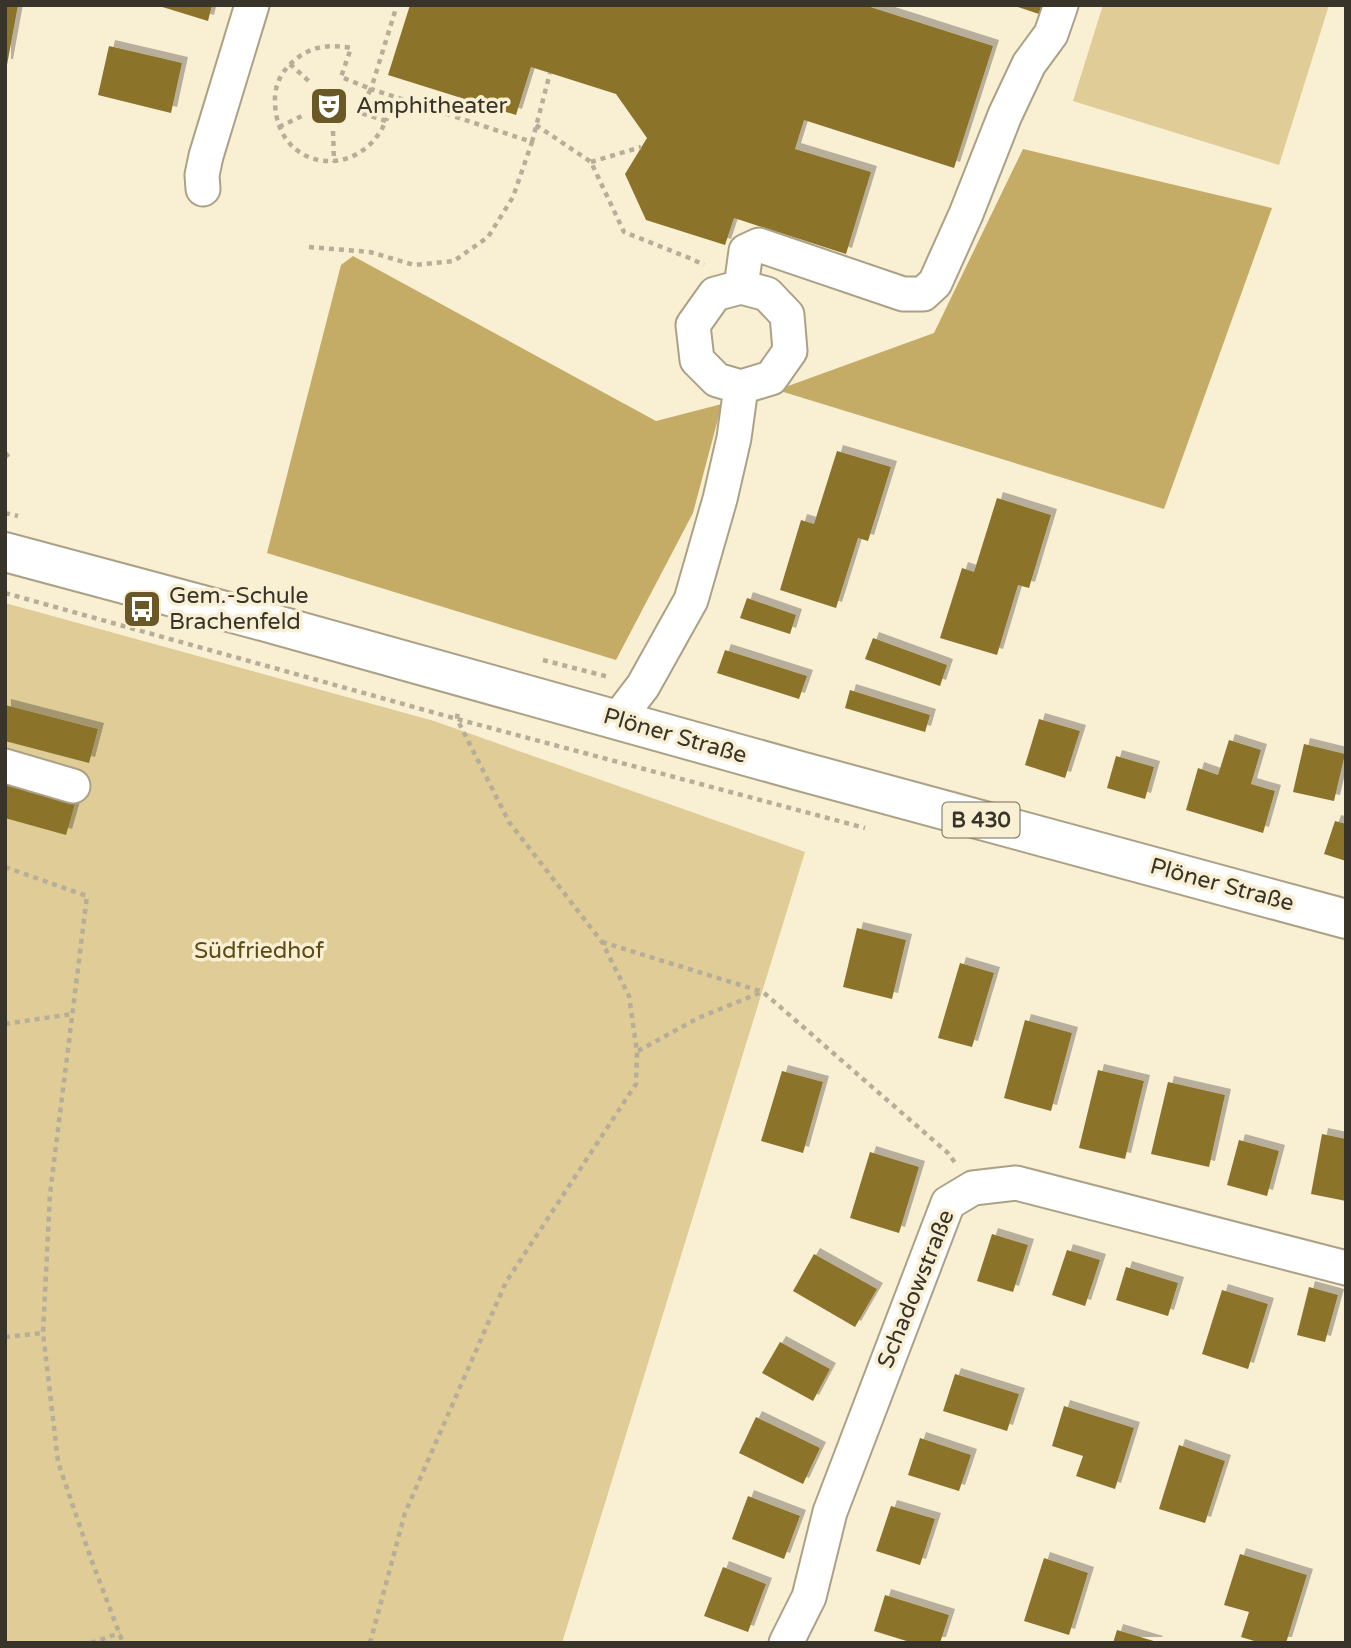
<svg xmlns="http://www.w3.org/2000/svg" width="1351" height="1648" font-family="'Varela Round',sans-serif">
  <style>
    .green { fill: #dfcc96 }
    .forest { fill: #c5ac66 }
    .building { fill: #8b732c; filter: url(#shadow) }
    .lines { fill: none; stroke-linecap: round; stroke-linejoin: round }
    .minor-casing { stroke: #aaa187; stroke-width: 37 }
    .major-casing { stroke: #aaa187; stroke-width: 42 }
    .path { stroke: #b6ae98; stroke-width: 4.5; stroke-dasharray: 5 5; stroke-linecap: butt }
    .minor { stroke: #fff; stroke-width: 33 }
    .major { stroke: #fff; stroke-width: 38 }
    .labels { text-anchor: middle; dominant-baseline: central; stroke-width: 7; stroke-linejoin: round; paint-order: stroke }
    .shield { fill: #f9efd3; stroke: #726c5c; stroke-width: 2 }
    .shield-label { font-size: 21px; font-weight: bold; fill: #383429 }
    .poi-label { font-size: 23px; fill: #383429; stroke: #f9efd3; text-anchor: start }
    .street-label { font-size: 23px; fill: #383429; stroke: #f9efd3 }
    .park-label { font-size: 23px; fill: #5d4b15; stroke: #f9efd3 }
  </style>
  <defs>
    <filter id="shadow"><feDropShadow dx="6" dy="-6" stdDeviation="0" flood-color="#0004"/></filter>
  </defs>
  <rect width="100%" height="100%" fill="#f9efd3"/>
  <path class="green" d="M1103,5H1329L1279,165L1073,101Z
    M5,603L434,721L805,852L562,1643H5Z"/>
  <path class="forest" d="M1023,149L1272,208L1164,509L777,390L934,333Z
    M353,256L656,421L722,404L693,513L616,660L267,553L341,265Z"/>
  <path class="building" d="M5,5H18L7,65H5Z
    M156,5H212L208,21Z
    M410,5H864L993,46L954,168L804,120L795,149L871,172L846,254L734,218L725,245L646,220L625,174L647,138L616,94L531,67L516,115L388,75Z
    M1012,5H1049L1045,16Z
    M109,46L182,63L171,113L98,95Z
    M837,451L891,467L868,541L858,538L836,608L780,590L801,520L814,524Z
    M997,498L1051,515L1029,588L1018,585L997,655L940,638L962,568L974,572Z
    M747,598L796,615L790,634L740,618Z
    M873,638L947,665L940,686L865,659Z
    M725,650L807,676L799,699L717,673Z
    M850,690L930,715L925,732L845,708Z
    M5,705L98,729L89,763L5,741Z
    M1039,719L1080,731L1065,778L1025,765Z
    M1229,740L1261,750L1251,784L1275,791L1263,833L1186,810L1198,768L1218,775Z
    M1304,744L1345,754L1334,801L1293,792Z
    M1116,756L1154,767L1145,799L1107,788Z
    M5,785L75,804L66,835L5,818Z
    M1335,821L1346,824V861L1324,854Z
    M857,928L906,940L892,999L843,987Z
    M960,963L994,973L972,1047L938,1038Z
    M1025,1020L1072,1033L1051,1111L1004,1098Z
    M1098,1070L1144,1081L1125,1159L1079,1148Z
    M782,1071L823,1082L803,1153L761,1141Z
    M1168,1082L1225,1095L1209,1167L1151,1154Z
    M1322,1134L1346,1139V1201L1311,1194Z
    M1239,1140L1279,1151L1267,1196L1227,1185Z
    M870,1152L919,1167L899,1233L850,1218Z
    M992,1234L1028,1245L1013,1292L977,1281Z
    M1067,1250L1100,1260L1085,1306L1052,1295Z
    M814,1254L877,1289L855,1327L793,1291Z
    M1126,1267L1178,1283L1168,1316L1116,1300Z
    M1309,1287L1338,1295L1325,1342L1297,1335Z
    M1222,1290L1268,1304L1248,1369L1202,1354Z
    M780,1342L830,1369L813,1401L762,1373Z
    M955,1374L1019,1394L1007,1431L943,1411Z
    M1064,1406L1134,1428L1115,1489L1076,1476L1083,1456L1052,1446Z
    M756,1417L820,1448L803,1484L739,1453Z
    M920,1438L971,1455L959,1491L908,1475Z
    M1179,1445L1225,1461L1205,1523L1159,1509Z
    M748,1496L800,1516L784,1559L732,1539Z
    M891,1506L935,1519L920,1565L876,1551Z
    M1240,1554L1307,1575L1286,1643H1261L1241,1637L1249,1612L1224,1605Z
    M1044,1558L1088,1573L1069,1635L1024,1621Z
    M723,1567L766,1584L748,1632L704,1616Z
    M885,1595L949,1615L940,1643H913L874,1631Z
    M1117,1630L1157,1642L1156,1643H1113Z"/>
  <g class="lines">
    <defs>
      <path id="minor" d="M203,189L202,175L206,156L252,5
        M741,287L746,251L759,245L903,294H923L935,283L966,214L1005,115L1029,64L1051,34L1061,5
        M741,287L767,294L787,315L790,351L771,378L741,387L717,380L697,360L693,325L715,294Z
        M617,720L643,686L691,600L720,499L734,438L741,387
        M5,766L73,786
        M786,1643L809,1597L830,1512L948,1203L973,1188L1016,1183L1346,1268"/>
      <path id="major" d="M5,552L266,622L800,771L1346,919"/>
    </defs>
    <use href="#minor" class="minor-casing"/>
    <use href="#major" class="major-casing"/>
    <path class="path" d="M290,64L312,84
      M386,121L358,112L371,89L341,77L351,48C330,44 311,46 295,60C282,70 274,85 275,102C276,172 362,183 387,118
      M536,125L591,162L624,232L692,259L704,265
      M279,127L306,114
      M333,131L334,162
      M532,142L550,73
      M591,162L641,147
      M309,247L370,252L414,265L454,261L488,237L513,197L532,142L371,89L397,5
      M5,457L11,452
      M5,513L18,516
      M5,593L457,719L865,828
      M543,660L609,677
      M5,867L87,896L50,1194L43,1333L58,1462L90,1556L123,1643
      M602,942L763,992L948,1153L956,1164
      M5,1024L72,1014
      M638,1051L698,1018L762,992
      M5,1337L43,1333
      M91,1643L120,1633
      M370,1643L405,1513L506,1282L636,1084L637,1052L629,996L602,942L509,822L457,719L458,709"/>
    <use href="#minor" class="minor"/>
    <use href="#major" class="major"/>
  </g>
  <defs>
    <symbol id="theatre-square" viewBox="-11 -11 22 22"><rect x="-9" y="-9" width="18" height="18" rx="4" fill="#6a5927" stroke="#f9efd3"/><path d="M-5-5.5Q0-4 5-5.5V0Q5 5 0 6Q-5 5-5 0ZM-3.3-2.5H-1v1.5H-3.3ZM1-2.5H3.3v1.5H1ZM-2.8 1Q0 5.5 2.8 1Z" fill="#fff"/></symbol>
    <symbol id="bus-square" viewBox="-11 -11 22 22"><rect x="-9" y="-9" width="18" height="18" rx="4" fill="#6a5927" stroke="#f9efd3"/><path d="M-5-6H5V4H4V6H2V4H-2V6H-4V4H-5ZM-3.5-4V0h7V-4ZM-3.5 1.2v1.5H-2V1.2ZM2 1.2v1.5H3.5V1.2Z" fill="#fff"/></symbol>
  </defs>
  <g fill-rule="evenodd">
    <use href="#theatre-square" x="307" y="84" width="44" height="44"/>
    <use href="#bus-square" x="120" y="587" width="44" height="44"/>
  </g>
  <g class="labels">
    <rect class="shield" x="942.5" y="802.5" width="77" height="35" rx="5"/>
    <g class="shield-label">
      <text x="981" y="820">B 430</text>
    </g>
    <g class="poi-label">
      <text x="356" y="106">Amphitheater</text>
      <text x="169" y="596">Gem.-Schule<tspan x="169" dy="26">Brachenfeld</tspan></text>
    </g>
    <g class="street-label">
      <text transform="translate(675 736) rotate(16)">Plöner Straße</text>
      <text transform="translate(1222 885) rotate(15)">Plöner Straße</text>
      <text transform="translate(916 1289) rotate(-68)">Schadowstraße</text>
    </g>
    <g class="park-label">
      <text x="259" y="951">Südfriedhof</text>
    </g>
  </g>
  <rect width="1351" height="1648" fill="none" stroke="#383429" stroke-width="14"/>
</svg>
